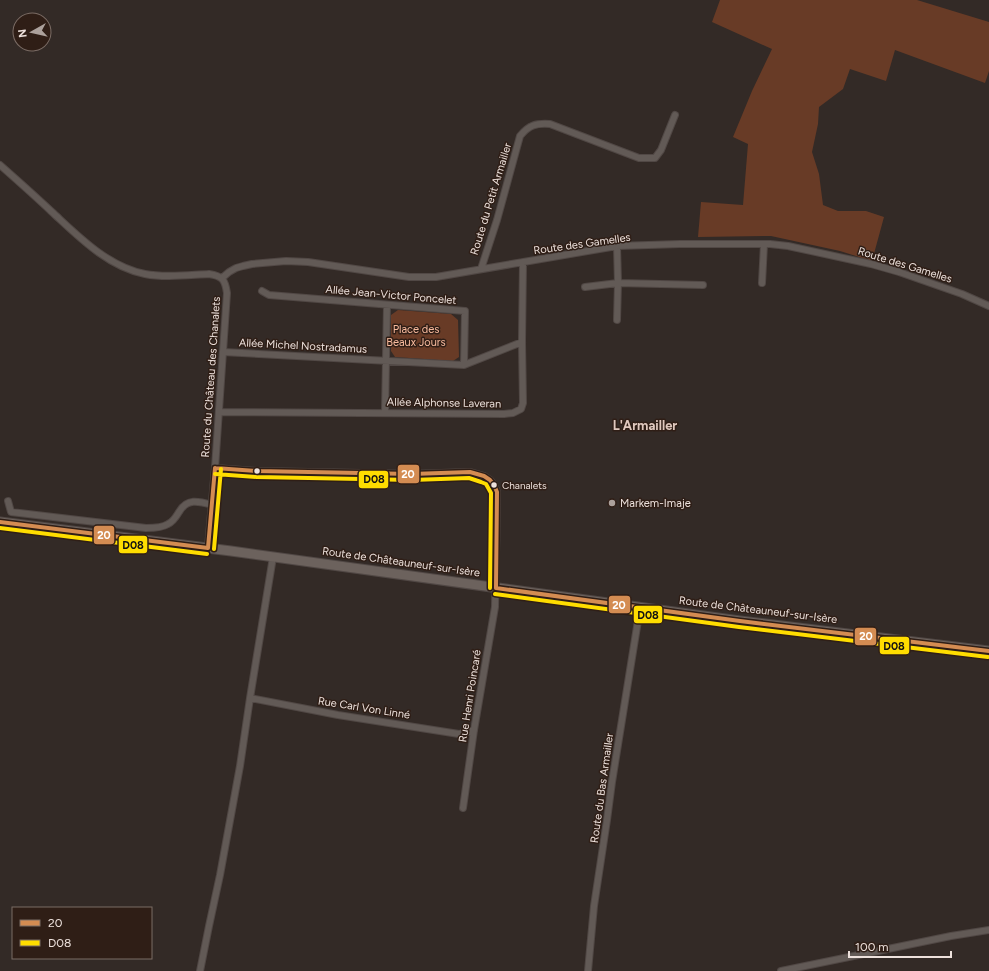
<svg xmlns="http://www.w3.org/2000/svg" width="989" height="971" font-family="Figtree,sans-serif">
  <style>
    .green { fill: #683b26 }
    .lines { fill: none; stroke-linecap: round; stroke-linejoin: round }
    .minor-casing { stroke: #514845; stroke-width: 8 }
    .secondary-casing { stroke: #514845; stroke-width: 11 }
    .minor { stroke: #625a56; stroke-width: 6 }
    .secondary { stroke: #6c625d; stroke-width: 9 }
    .bus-1-casing { stroke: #2f1e16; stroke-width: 7 }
    .bus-2-casing { stroke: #2f1e16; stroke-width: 7 }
    .bus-1 { stroke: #d48c52; stroke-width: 4 }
    .bus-2 { stroke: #fd0; stroke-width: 4 }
    .bus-dot { fill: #ede1dc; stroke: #2f1e16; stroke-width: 1.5 }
    .poi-dot { fill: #aca19c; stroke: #2f1e16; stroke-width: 1.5 }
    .labels { text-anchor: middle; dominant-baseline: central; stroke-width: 3; stroke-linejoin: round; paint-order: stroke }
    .bus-label { font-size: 10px; fill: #ede1dc; stroke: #2f1e16; text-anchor: start }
    .street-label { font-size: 11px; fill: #ede1dc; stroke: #2f1e16 }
    .park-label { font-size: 11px; fill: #f8ba9d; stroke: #2f1e16 }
    .poi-label { font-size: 11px; fill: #ede1dc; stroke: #2f1e16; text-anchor: start }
    .quarter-label { font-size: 13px; font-weight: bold; fill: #dfc8be; stroke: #2f1e16 }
    .line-badge { stroke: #2f1e16; stroke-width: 1.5 }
    .badge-label { font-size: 11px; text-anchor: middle; font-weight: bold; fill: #fff }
    .pale-badge-label { font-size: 11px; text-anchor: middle; font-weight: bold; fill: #111 }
  </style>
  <rect width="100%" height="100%" fill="#332a26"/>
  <path class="green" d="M720,0H917L989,22V71L985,83L895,50L886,81L850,69L843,89L819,107L818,124L812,152L819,174L823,205L838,211H866L884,217L872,261L840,251L771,236L698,237L701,202L743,205L748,144L733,137L752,91L772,49L712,22Z
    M398,310L451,314L458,320L459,357L453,361L395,357L391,351V315Z"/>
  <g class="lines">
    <defs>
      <path id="minor" d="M0,165C17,180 35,196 52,212C78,236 108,267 145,274C165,278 188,275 209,274C222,276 225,279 227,293L215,468L208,548
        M481,269L497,220L520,136C529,125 536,123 550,124L639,158H655L661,150L675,115
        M222,278L229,272L236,268L243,266L252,264L286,261L308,262L409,277H436L617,246L680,244H770L788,246L871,264L899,272L962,294L989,306
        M762,283L764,244
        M585,287L618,283L703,285
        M262,291L269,295L465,311L464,365
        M617,320L618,283L617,246
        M223,352L464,365L522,342
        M219,412L504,414L513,413L521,409L523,403L522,342L523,262
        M385,413L387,305
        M215,468L257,471L412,474L470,472L484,476L490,480L494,485L497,492V500L495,607L474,730L463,808
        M8,501L11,512L146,528C153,528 162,528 168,524C173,522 176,517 179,512C187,498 198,501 213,505
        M250,698L338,715L459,734L474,730
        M200,971L209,926L220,875L240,766L250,698L273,557
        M588,971L594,906L607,820L612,782L640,608
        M781,971L951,936L989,930"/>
      <path id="secondary" d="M0,522L231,551L542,594L740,621L989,651"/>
    </defs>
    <use href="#minor" class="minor-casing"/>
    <use href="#secondary" class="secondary-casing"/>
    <use href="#minor" class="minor"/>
    <use href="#secondary" class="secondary"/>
    <defs>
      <path id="bus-1" d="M215,468L257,471L412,474L470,472L484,476L490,480L494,485L497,492L496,588
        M0,522L208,548
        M208,548L215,468
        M496,588L740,621L989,651"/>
      <path id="bus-2" d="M215,474L257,477L412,480L469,478L481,482L486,484L491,493L490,588
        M0,528L207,554
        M214,549L221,469
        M495,594L739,627L988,657"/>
    </defs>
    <use href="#bus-1" class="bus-1-casing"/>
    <use href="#bus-2" class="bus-2-casing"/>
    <use href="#bus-1" class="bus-1"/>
    <use href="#bus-2" class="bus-2"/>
  </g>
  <g class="bus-dot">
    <circle cx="257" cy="471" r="3.5"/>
    <circle cx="494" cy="485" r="3.5"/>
  </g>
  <circle class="poi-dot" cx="612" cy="503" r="4"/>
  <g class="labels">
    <g class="bus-label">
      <text x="502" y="485">Chanalets</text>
    </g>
    <g class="street-label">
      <text transform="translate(491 199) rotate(-73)">Route du Petit Armailler</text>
      <text transform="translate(582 244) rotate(-8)">Route des Gamelles</text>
      <text transform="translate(905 265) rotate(17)">Route des Gamelles</text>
      <text transform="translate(391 295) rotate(5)">Allée Jean-Victor Poncelet</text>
      <text transform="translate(303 346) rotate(3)">Allée Michel Nostradamus</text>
      <text transform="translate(211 377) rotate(-86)">Route du Château des Chanalets</text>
      <text transform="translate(444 403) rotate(1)">Allée Alphonse Laveran</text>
      <text transform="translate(401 562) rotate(8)">Route de Châteauneuf-sur-Isère</text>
      <text transform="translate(758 610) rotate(7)">Route de Châteauneuf-sur-Isère</text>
      <text transform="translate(470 696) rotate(-81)">Rue Henri Poincaré</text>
      <text transform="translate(364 708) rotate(9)">Rue Carl Von Linné</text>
      <text transform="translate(602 788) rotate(-82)">Route du Bas Armailler</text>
    </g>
    <g class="park-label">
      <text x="416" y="329">Place des<tspan x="416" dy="13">Beaux Jours</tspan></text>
    </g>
    <g class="poi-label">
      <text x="620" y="503">Markem-Imaje</text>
    </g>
    <g class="quarter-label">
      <text x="645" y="425">L'Armailler</text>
    </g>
  </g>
  <g class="line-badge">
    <rect x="397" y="464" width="23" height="20" rx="4" fill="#d48c52"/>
    <rect x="358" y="470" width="31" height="19" rx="4" fill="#fd0"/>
    <rect x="93" y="525" width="22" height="20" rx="4" fill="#d48c52"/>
    <rect x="118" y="535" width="30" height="19" rx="4" fill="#fd0"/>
    <rect x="608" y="595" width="23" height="19" rx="4" fill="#d48c52"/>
    <rect x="633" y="605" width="30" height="19" rx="4" fill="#fd0"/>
    <rect x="854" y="627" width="23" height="19" rx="4" fill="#d48c52"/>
    <rect x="879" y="636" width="31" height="19" rx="4" fill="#fd0"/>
  </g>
  <g class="badge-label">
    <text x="408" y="478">20</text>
    <text x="104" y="539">20</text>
    <text x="619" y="609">20</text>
    <text x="866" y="640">20</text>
  </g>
  <g class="pale-badge-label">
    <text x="374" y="483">D08</text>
    <text x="133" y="549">D08</text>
    <text x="648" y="619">D08</text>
    <text x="894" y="650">D08</text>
  </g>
  <rect x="12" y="907" width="140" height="52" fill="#2f1e16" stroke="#7b6c65"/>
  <rect x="20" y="920" width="20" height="6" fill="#d48c52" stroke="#7b6c65"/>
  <text x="48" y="927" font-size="12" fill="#ede1dc">20</text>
  <rect x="20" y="940" width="20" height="6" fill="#ffdd00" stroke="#7b6c65"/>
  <text x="48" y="947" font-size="12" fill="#ede1dc">D08</text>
  <g transform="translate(32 32) rotate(262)"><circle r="19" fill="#2f1e16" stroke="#7b6c65"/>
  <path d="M0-3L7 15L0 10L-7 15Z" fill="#aca19c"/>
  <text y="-6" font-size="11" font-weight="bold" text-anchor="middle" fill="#ede1dc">N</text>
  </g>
  <path d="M849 951v6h102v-6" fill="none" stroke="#ede1dc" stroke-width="2"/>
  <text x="855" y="951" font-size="12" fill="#ede1dc" stroke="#2f1e16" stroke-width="3" paint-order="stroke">100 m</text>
</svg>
